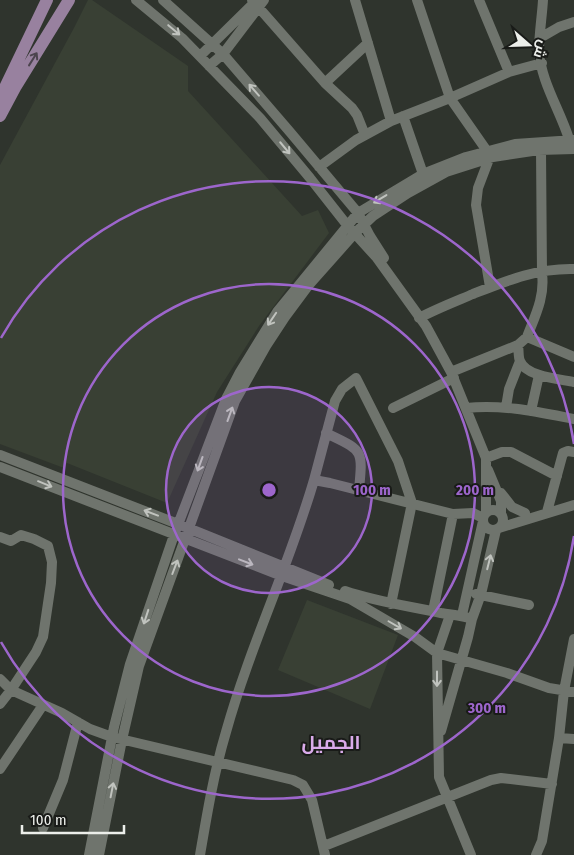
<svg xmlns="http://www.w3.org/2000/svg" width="574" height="855" font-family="'Fira Sans Condensed',Cairo,sans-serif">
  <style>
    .built { fill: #394034 }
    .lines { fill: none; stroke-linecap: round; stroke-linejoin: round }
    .minor { stroke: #6f746d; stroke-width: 10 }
    .major { stroke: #98819f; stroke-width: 12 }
    .oneway { stroke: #c0c3be }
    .oneway2 { stroke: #4c444e }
    .ring { fill: none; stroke: #9d66cc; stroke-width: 2.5 }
    .labels { text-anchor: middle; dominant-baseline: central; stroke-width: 4; stroke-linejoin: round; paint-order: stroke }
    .district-label { font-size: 19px; font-weight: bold; fill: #daabea; stroke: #191b18 }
    .centre { fill: #9d66cc; stroke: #191b18; stroke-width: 2.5 }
    .ring-label { font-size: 15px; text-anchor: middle; font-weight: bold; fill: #9d66cc; stroke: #191b18; stroke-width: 4; stroke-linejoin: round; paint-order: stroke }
  </style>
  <rect width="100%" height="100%" fill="#2f342d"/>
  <path class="built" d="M88,0H92L188,66V91L302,216L318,210L329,233L259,326L217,392L167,503L67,463L64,468L0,444V165L75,26Z
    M307,600L398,635L370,709L278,670Z"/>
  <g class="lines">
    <path class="minor" d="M136,0L182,38L260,118L310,178L347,225L377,258L426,326L451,372L486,458V512
      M163,0L223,54L290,132L358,213L370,236L384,258
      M252,0L325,83L352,108L357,115L365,135
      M355,0L391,121
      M417,0L450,98L487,151
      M479,0L509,72
      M543,0C542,17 539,34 539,51C541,82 560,110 569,139
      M540,38L559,27L574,22
      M200,56L257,0
      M209,66L223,54L264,0
      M325,83L368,43
      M403,116L423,174
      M489,159L478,188L476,205L490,287
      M319,167L356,140L391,121L450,98L509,72L542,63
      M419,318C436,309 454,302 473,294C506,281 537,268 574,269
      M527,337C535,316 545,297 542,274L541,150
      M518,345C519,350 518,357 520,361C526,377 560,379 574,382
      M451,372L518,345L527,337L574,357
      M506,407L509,389L520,361
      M393,408L454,378
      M466,408C503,404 538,412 574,419
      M531,411L539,375
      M326,433C363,451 363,448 359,490
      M0,455L178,524L329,585
      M486,458L502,452H511L557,476
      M0,467L282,576L350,599L415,637L437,653L507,673L549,688L574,692
      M488,470L501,501V514
      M314,480L335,401L342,389L356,378L398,461L412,503L391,604
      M501,493L512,507L525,513
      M483 520a10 10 0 1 1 20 0a10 10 0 1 1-20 0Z
      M547,512L563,453L568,451L574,452
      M499,528L574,505
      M0,537L11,541L21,535L34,539L48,546L52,562L51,583L43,637L36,652L11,690L0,679
      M345,591C377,602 409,606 441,613C452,615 462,615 472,619
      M476,594L529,605
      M433,611L453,514
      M450,615L437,653L439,777L471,855
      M462,615L483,521
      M0,704L11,690L62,713L90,729L112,737L293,780L303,785L312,800L325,855
      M441,731L468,637L472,619L481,594L496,530
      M559,738L574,739
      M0,769L43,705
      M43,828L63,780L78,722
      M324,846L491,780L501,778L552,784
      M89,855L114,727L130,664L174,535L226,399L240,372L277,312L358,213L423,174L466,157L515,144L574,140
      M99,855L122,740L139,666L235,401L266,346L285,317L308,286L355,233L373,216L408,193L446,172L493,157L539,150L574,149
      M200,855C207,814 214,772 226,732C250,646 289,566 314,480L330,483L453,514L473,513L483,518
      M536,855L542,841L559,738L564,691L574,639"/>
    <path class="major" d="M0,98L47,0
      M0,116L16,86L69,0"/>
  </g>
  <defs><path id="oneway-shaft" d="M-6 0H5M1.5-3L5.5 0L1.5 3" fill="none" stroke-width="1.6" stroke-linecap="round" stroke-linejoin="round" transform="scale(1.25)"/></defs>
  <g class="oneway">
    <use href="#oneway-shaft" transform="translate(174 30) rotate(40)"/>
    <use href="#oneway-shaft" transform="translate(254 90) rotate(-131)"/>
    <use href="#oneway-shaft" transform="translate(285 148) rotate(50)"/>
    <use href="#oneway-shaft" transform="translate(380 199) rotate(149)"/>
    <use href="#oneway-shaft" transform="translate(272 319) rotate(124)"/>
    <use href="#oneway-shaft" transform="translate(230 414) rotate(-70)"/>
    <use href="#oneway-shaft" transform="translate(200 464) rotate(110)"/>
    <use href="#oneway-shaft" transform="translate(45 484) rotate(22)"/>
    <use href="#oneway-shaft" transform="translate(151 513) rotate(-159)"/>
    <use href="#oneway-shaft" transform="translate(246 562) rotate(21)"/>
    <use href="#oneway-shaft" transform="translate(489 562) rotate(-76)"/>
    <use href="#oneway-shaft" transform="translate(175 567) rotate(-69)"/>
    <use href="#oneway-shaft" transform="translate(146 617) rotate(108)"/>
    <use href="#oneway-shaft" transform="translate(395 625) rotate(30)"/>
    <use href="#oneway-shaft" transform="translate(437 679) rotate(90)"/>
    <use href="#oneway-shaft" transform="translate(112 790) rotate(-79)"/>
  </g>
  <use class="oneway2" href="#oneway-shaft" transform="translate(33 59) rotate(-58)"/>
  <circle cx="269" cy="490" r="103" fill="#9d66cc" fill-opacity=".12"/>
  <g class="ring">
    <circle cx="269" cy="490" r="103"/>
    <circle cx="269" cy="490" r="206"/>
    <path d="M574 536A308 308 0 0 1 1 642M1 338A308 308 0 0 1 574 444"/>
  </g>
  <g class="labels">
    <g class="district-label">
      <text x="331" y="742">الجميل</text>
    </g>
  </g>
  <circle cx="269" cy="490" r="8" class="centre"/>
  <g class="ring-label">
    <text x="372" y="495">100 m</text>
    <text x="475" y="495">200 m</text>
    <text x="487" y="713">300 m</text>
  </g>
  <g transform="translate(529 45) rotate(110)" stroke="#191b18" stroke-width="4" paint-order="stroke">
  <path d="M0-4L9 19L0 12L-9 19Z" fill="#eceeea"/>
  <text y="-8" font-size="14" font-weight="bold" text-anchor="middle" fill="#eceeea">ش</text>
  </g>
  <path d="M22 825v8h102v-8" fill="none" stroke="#eceeea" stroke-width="2.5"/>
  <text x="30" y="825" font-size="15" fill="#eceeea" stroke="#191b18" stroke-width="4" paint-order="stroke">100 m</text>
</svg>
